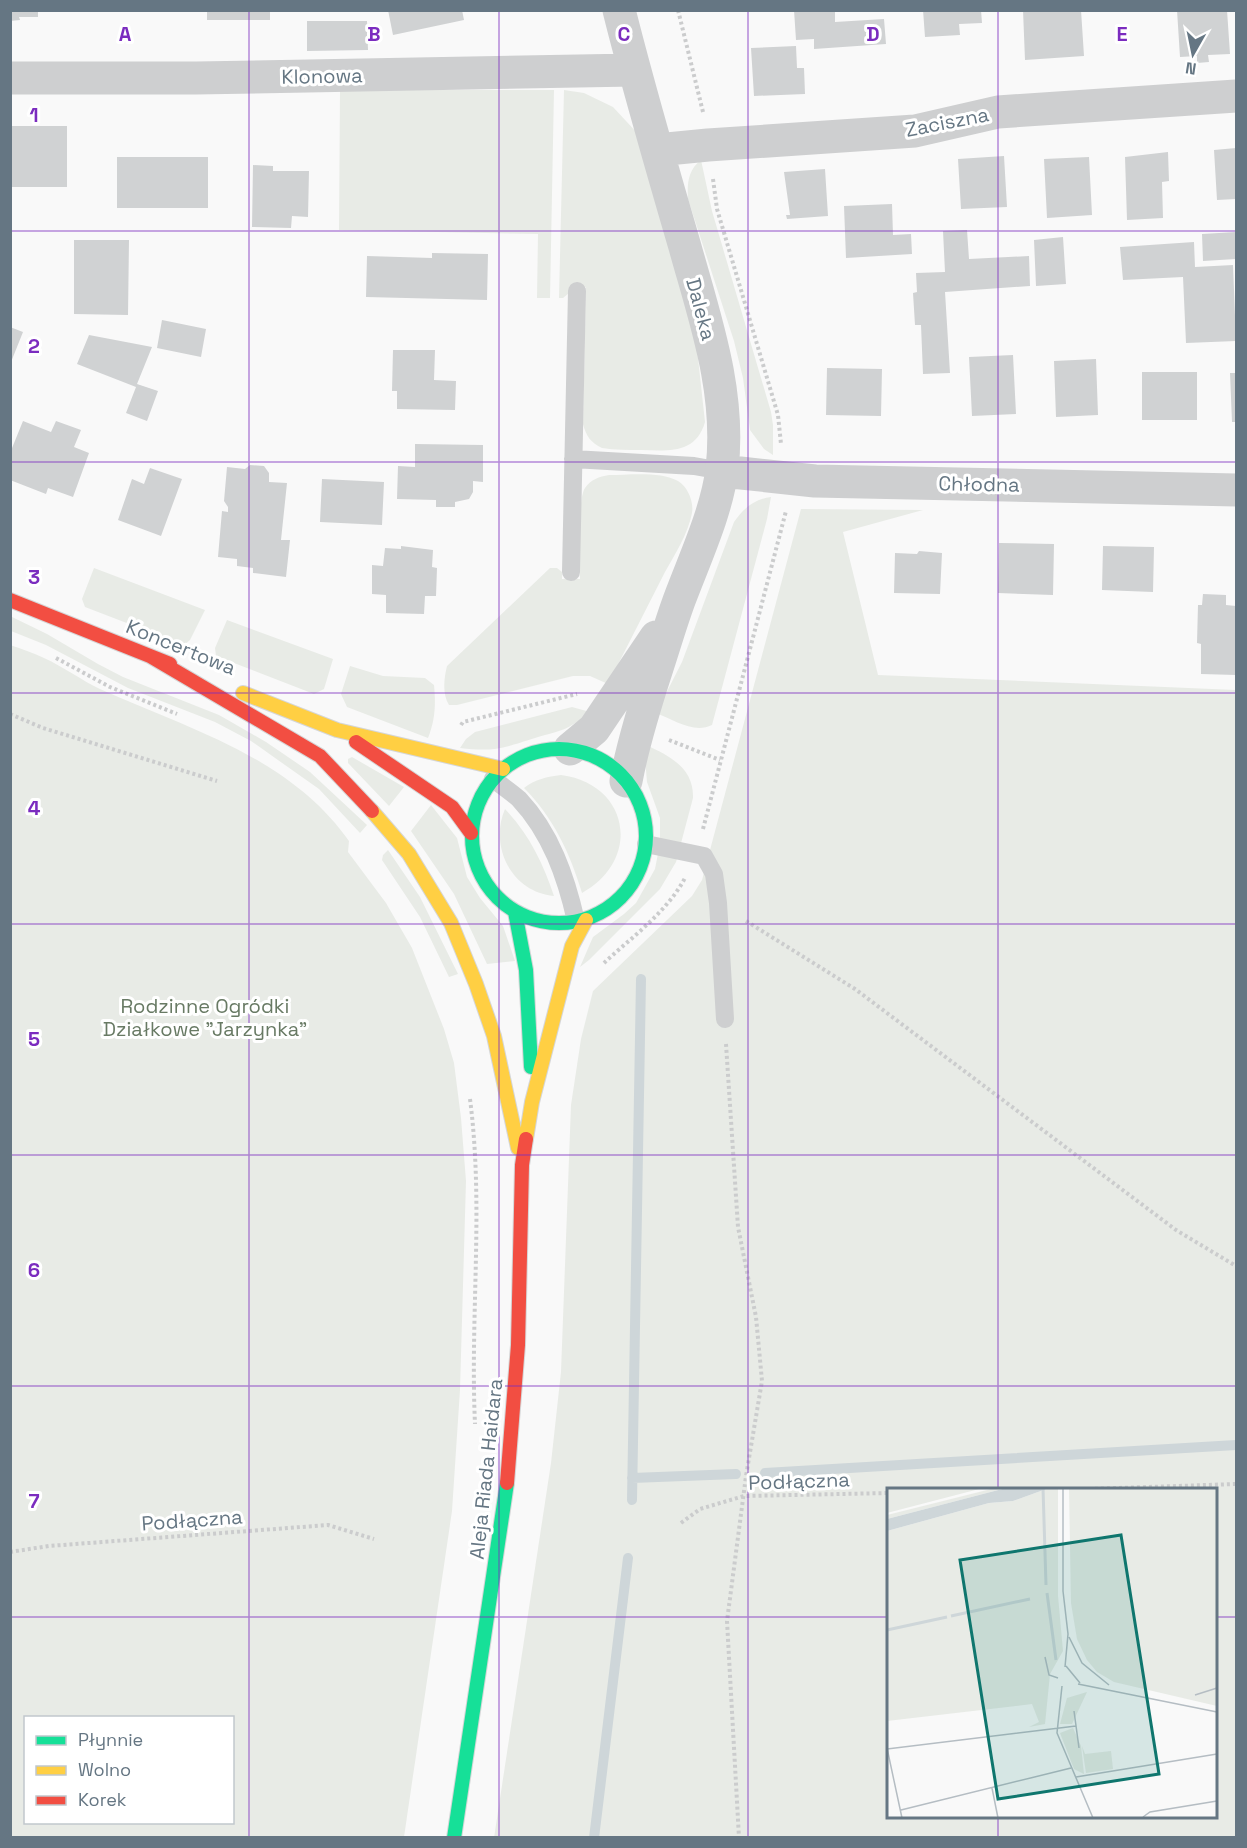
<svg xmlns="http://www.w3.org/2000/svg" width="1247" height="1848" font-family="'Space Grotesk',sans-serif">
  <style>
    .green { fill: #e8ebe6; fill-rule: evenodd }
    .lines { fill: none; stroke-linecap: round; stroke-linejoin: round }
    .stream { stroke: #ced6d9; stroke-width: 10 }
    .building { fill: #d0d2d3 }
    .fast-casing { stroke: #d5d6d7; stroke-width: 16 }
    .slow-casing { stroke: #d5d6d7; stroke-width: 16 }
    .jam-casing { stroke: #d5d6d7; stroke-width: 16 }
    .path { stroke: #cbcccd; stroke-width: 4; stroke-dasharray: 3 3; stroke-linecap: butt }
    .lane { stroke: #cecfd0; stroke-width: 18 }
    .street { stroke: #cecfd0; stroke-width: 33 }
    .fast { stroke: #16e098; stroke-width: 14 }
    .slow { stroke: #ffcf43; stroke-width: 14 }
    .jam { stroke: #f24e42; stroke-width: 14 }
    .grid { fill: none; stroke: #7b2cbf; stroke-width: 1.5; stroke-opacity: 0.55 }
    .labels { text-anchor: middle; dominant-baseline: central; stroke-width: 6; stroke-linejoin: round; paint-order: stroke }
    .street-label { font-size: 20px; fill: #657683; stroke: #fff }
    .park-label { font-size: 20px; fill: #687a64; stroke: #fff }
    .inset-river { fill: none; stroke: #ced6d9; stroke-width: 3 }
    .inset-road { fill: none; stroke: #b5bdc3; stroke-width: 1.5 }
    .view { fill: #0f766e; fill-opacity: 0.15; stroke: #0f766e; stroke-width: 3 }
    .inset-edge { fill: none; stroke: #657683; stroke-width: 3 }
    .grid-label { font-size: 20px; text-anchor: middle; font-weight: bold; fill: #7b2cbf; stroke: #fff; stroke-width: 6; stroke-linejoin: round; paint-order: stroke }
  </style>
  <rect width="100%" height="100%" fill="#f9f9f9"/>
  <path class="green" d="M340,90H554L550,298H537L538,234L339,230Z
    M564,90L584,93L613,107L640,136L697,349L705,422C696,454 668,451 641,450C628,450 615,450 602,448C591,443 586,436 583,424L586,287L569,286V293L563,298H559Z
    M701,160L712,211L771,412L773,425V455L764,449L750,430L743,378L734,341L688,199C687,183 688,170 701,160Z
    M609,475C628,475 661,471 678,481C688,487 694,502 692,513C688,534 675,554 665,572C646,609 627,647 608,684L590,676H573L457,705H449C442,694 444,678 447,666L550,568H557L562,572V579H580C580,562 577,500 585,488C591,479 599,477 609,475Z
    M771,497L767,519L712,725C694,734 674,720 656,713L682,662L734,522C743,509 754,499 771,497Z
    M801,509L923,510L843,532L878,675L1236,690V1837L494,1838L551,1463L561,1372L571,1105L581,1039L593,991L692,896L702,880ZM888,1490H1216V1816H888Z
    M94,568L205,610L190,640L184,645L85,607L82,599Z
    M10,616L47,634L98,664L123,677L219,715L266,742L310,772L367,825L360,833L319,789L251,741L215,722L128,688L46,645L11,631Z
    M227,620L333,659L324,689L314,694L216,656L215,648Z
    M10,645C22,649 34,653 44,658C64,667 81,680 100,689C189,729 290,757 349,841L348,852L386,903L412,948L444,1029L454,1063L461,1118L466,1181L460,1390L452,1511L404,1837H11ZM26,1718H232V1822H26Z
    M350,666L383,676L425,678L434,685C436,705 435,720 428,738L347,707L341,694Z
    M572,707L590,712C567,731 562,730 535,738C503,748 494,752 460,748L466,739L475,732Z
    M646,745C670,756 694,768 693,798L676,862L660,889L589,960L580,967L593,937L624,914L636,903L655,869L660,843V818L647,782L645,758Z
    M352,757L404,787L389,806L348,763V759Z
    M561,775C630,784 642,860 582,893C570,853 553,817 524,788C535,779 547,777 561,775Z
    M431,805L457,838L467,877L480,898L503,926L515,961L487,964L454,894L411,831Z
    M505,809C529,834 543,863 554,896C511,892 489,846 505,809Z
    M388,850L420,897L458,974L449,977L420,917L382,860L383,855Z"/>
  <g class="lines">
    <path class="stream" d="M765,1473L1236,1445
      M632,1478L736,1474
      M632,1500L641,979
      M594,1838L628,1558"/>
  </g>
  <path class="building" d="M10,10H38V17H19L20,20L10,21Z
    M207,10H270V20H207Z
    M388,10H462L464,20L393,35Z
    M794,10H835V22L884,19L886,44L814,49V39L796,40Z
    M923,10H981L982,23L959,24L960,35L925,37Z
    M1023,10H1081L1084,56L1025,60Z
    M1177,10H1227L1230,54L1208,55L1209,62L1197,63V56L1180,57Z
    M307,21H367L368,50L307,51Z
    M796,46L797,68H804L805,94L754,96L751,48Z
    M10,126H67V187H10Z
    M1236,148V199L1217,200L1214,150Z
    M1168,152L1169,181L1162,182L1163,218L1127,220L1125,157Z
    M1004,156L1007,207L961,209L958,159Z
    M117,157H208V208H117Z
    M1089,157L1092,215L1047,218L1044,159Z
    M253,165L273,166V171H309L308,217L292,216L291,228L252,227Z
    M825,169L828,216L787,219L786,215H790L784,172Z
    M892,204L893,235L911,234L912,254L846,258L844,206Z
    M967,230L969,259L1029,256L1030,286L945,292L950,373L923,374L921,325H915L913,293L917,292L916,273L945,272L943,231Z
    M1236,232V259L1203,261L1202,234Z
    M1063,237L1066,284L1036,286L1034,240Z
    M74,240H129L128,315L74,314Z
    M1194,242L1195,267L1233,265L1236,341L1186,343L1183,277L1123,280L1120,247Z
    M432,253L488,254L487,300L366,297L367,256L432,258Z
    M162,320L206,329L201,357L157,348Z
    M10,327L23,332L11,362H10Z
    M89,335L152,347L137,384L158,391L147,421L126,413L136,387L77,364Z
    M393,350H435L434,380L456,381L455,410L397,409V391H392Z
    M1013,355L1016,414L972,416L969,357Z
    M1096,359L1098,415L1056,417L1054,361Z
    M827,368L882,369L881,416L826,415Z
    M1142,372H1197V420H1142Z
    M1230,373H1236V422H1232Z
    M23,421L51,432L56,421L81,430L74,447L89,453L73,497L48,488L46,494L10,480V453Z
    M415,444L483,445V482L473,481V492L469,499L455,502V507H436V500L397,499L398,466L415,467Z
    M250,465L264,466L269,473V482L287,483L281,540H290L286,577L253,573V568L237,566V559L218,557L222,511L228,512V507L224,501L227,467L245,469Z
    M150,468L182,479L161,536L118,520L132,479L144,484Z
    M322,479L384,482L382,525L320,522Z
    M999,543L1054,544L1053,595L998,593Z
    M401,546L433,550L432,567L437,568L436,596H425L424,614L386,613V595L372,594V565L383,566L385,548L401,549Z
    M1103,546L1154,547L1153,592L1102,590Z
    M919,551L942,553L940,594L894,593L895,553L917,554Z
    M1203,594L1226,595V605L1236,606V675L1201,674V644L1197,643L1198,605H1202Z"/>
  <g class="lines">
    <defs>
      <path id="fast" d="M472 836a87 87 0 1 1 174 0a87 87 0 1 1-174 0Z
        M515,912L526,970L531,1067
        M454,1838L507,1483"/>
      <path id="slow" d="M243,693L337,730L503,769
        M372,811L409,854L451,923L476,984L494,1036L518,1148
        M526,1139L532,1102L572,946L586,920"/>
      <path id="jam" d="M10,600L170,664
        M150,656L320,756L372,811
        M356,742L452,807L471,833
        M507,1483L518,1345L522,1165L526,1139"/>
    </defs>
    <use href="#fast" class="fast-casing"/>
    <use href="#slow" class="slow-casing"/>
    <use href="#jam" class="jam-casing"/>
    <path class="path" d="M678,10L703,112
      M713,179L717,209L778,415L781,444
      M56,658L110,687L177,714
      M10,714L43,728L217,781
      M461,725L463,722L577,694
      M669,740L720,760
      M703,829L786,511
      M746,921L855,989L1176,1230L1236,1266
      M604,963C632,937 667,912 685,878
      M726,1044L738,1227L756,1317L762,1381L746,1476L727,1621L739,1838
      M470,1099C484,1207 470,1315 475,1424
      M1059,1490L1236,1484
      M681,1523L700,1509L744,1496L888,1493
      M10,1552L49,1546L328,1525L374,1539"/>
    <path class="lane" d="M573,459L694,466L722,471
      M571,572L577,291
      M493,779C501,785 511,792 519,799C551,833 566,877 576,921
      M646,844L704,856L714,874L718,903L725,1019"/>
    <path class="street" d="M619,10C639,90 662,168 685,247C705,319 731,392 722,469C717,511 695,558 680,598C671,622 664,647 656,671C644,708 633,743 626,781
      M10,78H196L634,70
      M657,150L708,145L915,131L998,112L1236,96
      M722,471L815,481L1236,490
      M570,749L594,729L656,637"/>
    <use href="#fast" class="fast"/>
    <use href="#slow" class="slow"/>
    <use href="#jam" class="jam"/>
  </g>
  <path class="grid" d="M249,10V1838M499,10V1838M748,10V1838M998,10V1490M10,231H1236M10,462H1236M10,693H1236M10,924H1236M10,1155H1236M10,1386H1236M10,1617H888M1216,1617H1236M998,1816V1838"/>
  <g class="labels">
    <g class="street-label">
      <text transform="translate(322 76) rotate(-1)">Klonowa</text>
      <text transform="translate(947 122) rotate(-11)">Zaciszna</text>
      <text transform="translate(701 309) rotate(75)">Daleka</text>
      <text transform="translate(979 484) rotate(1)">Chłodna</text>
      <text transform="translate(181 647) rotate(22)">Koncertowa</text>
      <text transform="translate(486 1469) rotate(-84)">Aleja Riada Haidara</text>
      <text transform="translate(799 1481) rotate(-2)">Podłączna</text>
      <text transform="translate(192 1520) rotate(-4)">Podłączna</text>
    </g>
    <g class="park-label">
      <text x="205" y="1006">Rodzinne Ogródki<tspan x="205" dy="23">Działkowe "Jarzynka"</tspan></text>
    </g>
  </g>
  <g transform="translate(887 1488)">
    <rect width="330" height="330" fill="#f9f9f9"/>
    <path d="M0,0H96L0,25ZM108,0H119L0,31V27ZM162,0H171V108L176,163L163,186L158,236L142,239L152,234L145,216L0,233V43L102,15L126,13ZM182,0H330V218L227,194L210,184L200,172L190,151L184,115ZM200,204L185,236H173L180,210ZM186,240L194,258L197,286L187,281L173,245ZM195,258L198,266L224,263L226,281L199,285Z" fill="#e8ebe6"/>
    <path d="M119,0H162L126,13L102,15L0,43V31Z" fill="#ced6d9"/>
    <path class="inset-river" d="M156,0L159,97M160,105L169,172M64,128L143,111M0,142L60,129"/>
    <path class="inset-road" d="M176,0V103L181,146L178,179M182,149L195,175L222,197M158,169L162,187L171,190M179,178L193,195M191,196L330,224M175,198L170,245L206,330M308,207L330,200M187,223L192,260M0,260L15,330M0,261L189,238M189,289L330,266M105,300L111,330M14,322L184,280M256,329L263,324L330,313"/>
    <path class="view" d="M234,47L272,286L111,311L73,72Z"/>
    <rect width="330" height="330" class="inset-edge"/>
  </g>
  <g class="grid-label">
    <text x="125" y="41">A</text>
    <text x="374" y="41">B</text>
    <text x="624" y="41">C</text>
    <text x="873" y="41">D</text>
    <text x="1122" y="41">E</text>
    <text x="34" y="122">1</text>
    <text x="34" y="353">2</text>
    <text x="34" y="584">3</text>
    <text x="34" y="815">4</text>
    <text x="34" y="1046">5</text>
    <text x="34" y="1277">6</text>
    <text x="34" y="1508">7</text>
  </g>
  <rect width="1247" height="1848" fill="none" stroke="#657683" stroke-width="24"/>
  <rect x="24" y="1716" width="210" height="108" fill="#ffffff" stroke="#c1c8cd" stroke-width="1.5"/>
  <rect x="36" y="1736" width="30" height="9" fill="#16e098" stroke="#c1c8cd" stroke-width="1.5"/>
  <text x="78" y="1746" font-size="18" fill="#657683">Płynnie</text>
  <rect x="36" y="1766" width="30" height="9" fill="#ffcf43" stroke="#c1c8cd" stroke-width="1.5"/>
  <text x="78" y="1776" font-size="18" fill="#657683">Wolno</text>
  <rect x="36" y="1796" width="30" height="9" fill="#f24e42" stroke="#c1c8cd" stroke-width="1.5"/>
  <text x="78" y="1806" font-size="18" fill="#657683">Korek</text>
  <g transform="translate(1193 54) rotate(189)" stroke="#ffffff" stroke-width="4.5" paint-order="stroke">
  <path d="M0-4.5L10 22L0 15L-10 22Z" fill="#657683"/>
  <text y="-9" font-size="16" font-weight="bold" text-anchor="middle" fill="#657683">N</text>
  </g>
</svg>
